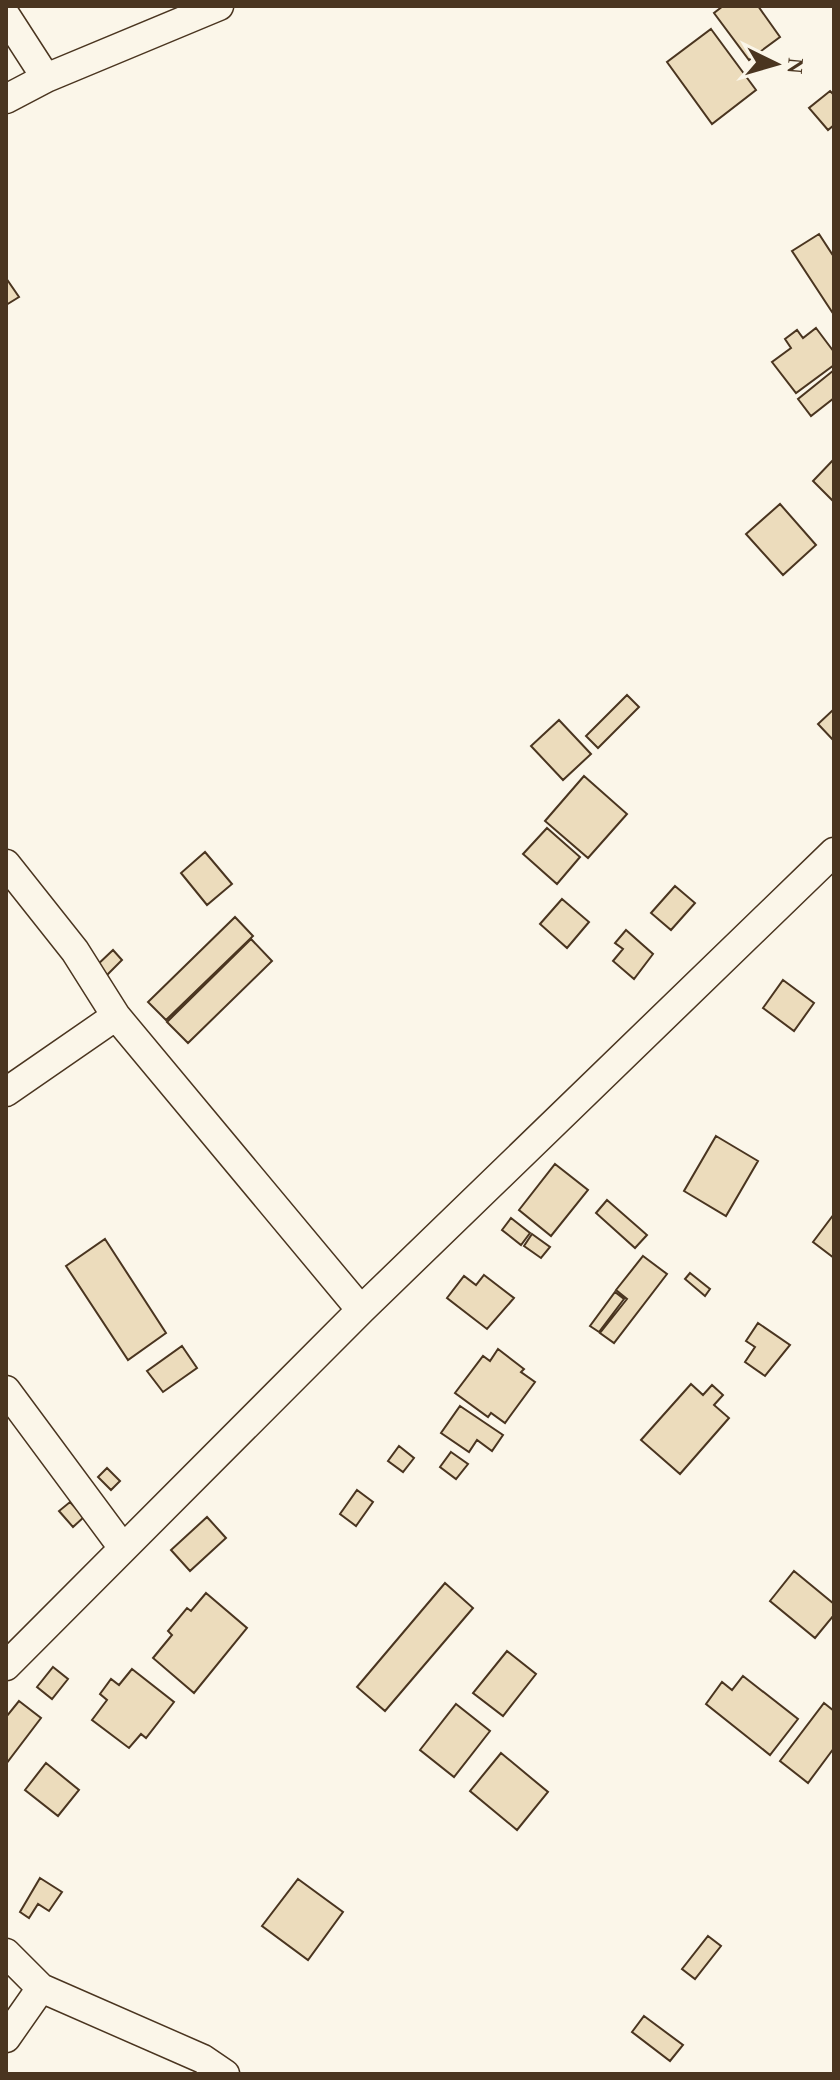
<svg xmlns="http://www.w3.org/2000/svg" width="840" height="2080" font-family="Georgia,serif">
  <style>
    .building { fill: #ecdcbc; stroke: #4a3520; stroke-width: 2 }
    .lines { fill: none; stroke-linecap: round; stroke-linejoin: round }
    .street-casing { stroke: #4a3520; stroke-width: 31 }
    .street { stroke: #fbf6e9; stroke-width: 28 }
  </style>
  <rect width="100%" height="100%" fill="#fbf6e9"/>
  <path class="building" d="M723,6H758L780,37L749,60L714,13Z
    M711,29L756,90L712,124L667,62Z
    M830,91L834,95V125L828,130L809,108Z
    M819,234L834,257V315L792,251Z
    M6,278L19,297L6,305Z
    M816,328L834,352V365L796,393L772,362L791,348L785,339L797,330L803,338Z
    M834,370V398L811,416L798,399Z
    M834,459V502L813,481Z
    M780,504L816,545L783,575L746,534Z
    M627,695L639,707L598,748L586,736Z
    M834,709V741L818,724Z
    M559,720L591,754L563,780L531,746Z
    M584,776L627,814L588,858L545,821Z
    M547,828L580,857L557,884L523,854Z
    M205,852L232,884L207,905L181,873Z
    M675,886L695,903L671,930L651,913Z
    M562,899L589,922L567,948L540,924Z
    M235,917L253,936L166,1020L148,1002Z
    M626,930L653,954L634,979L613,961L623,949L615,943Z
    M251,939L272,961L188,1043L167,1022Z
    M113,950L122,960L105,977L95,967Z
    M783,980L814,1003L794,1031L763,1008Z
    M716,1136L758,1161L726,1216L684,1191Z
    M555,1164L588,1190L551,1236L519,1210Z
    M607,1200L647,1235L635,1248L596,1213Z
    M834,1214V1258L813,1242Z
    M511,1218L530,1233L521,1245L502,1230Z
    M532,1234L550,1247L541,1258L524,1246Z
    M105,1239L166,1333L128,1360L66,1266Z
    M643,1256L667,1274L614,1343L600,1333L627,1299L616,1290Z
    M690,1273L710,1289L705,1296L685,1279Z
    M484,1275L514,1298L487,1329L447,1298L464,1276L476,1285Z
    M615,1292L624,1299L599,1332L590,1326Z
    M758,1323L790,1345L765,1376L745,1362L755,1347L746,1341Z
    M182,1346L197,1368L163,1392L147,1371Z
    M498,1349L524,1369L521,1372L535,1382L505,1423L491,1413L488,1417L455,1393L483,1356L490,1361Z
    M691,1384L703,1395L712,1385L723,1395L714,1405L729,1418L680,1474L641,1440Z
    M460,1406L503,1435L492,1451L477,1440L469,1452L441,1433Z
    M399,1446L414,1458L403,1472L388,1461Z
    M451,1452L468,1464L456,1479L440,1467Z
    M107,1468L120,1481L111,1490L98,1477Z
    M357,1490L373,1502L356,1526L340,1514Z
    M70,1502L84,1517L73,1527L59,1511Z
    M207,1517L226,1538L190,1571L171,1550Z
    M794,1571L834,1604V1615L815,1638L770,1601Z
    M445,1583L473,1608L385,1711L357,1687Z
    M206,1593L247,1628L194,1693L153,1658L172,1635L168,1631L187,1608L191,1611Z
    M507,1651L536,1674L503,1716L473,1693Z
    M53,1667L68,1679L52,1699L37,1687Z
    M132,1669L174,1702L146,1738L141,1734L129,1748L92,1720L107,1700L100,1694L111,1679L119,1685Z
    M743,1676L798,1719L770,1755L706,1704L722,1682L732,1690Z
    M19,1701L41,1718L6,1764V1717Z
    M824,1703L834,1711V1748L808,1783L780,1761Z
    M456,1704L490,1731L454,1777L420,1750Z
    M501,1753L548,1792L517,1830L470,1791Z
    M46,1763L79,1790L58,1816L25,1790Z
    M40,1878L62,1892L49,1911L38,1904L29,1918L20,1912Z
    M298,1879L343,1912L308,1960L262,1926Z
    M708,1936L721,1946L695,1979L682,1969Z
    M644,2016L683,2045L670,2061L632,2032Z"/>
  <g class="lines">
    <defs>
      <path id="street" d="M6,16L46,78
        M6,99L46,78L219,6
        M6,864L75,951L116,1016L361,1310
        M6,1092L116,1016
        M6,1390L123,1548
        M6,1666L361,1310L834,852
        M6,1953L41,1988L203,2059L225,2074
        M6,2038L41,1988"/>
    </defs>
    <use href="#street" class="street-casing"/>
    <use href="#street" class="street"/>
  </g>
  <rect width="840" height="2080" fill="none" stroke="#4a3520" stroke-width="16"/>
  <g transform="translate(776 64) rotate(95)" stroke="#fbf6e9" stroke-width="6" paint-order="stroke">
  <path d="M0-6L14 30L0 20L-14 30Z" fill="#4a3520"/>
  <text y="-12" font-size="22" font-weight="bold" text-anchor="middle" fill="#4a3520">N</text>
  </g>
</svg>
